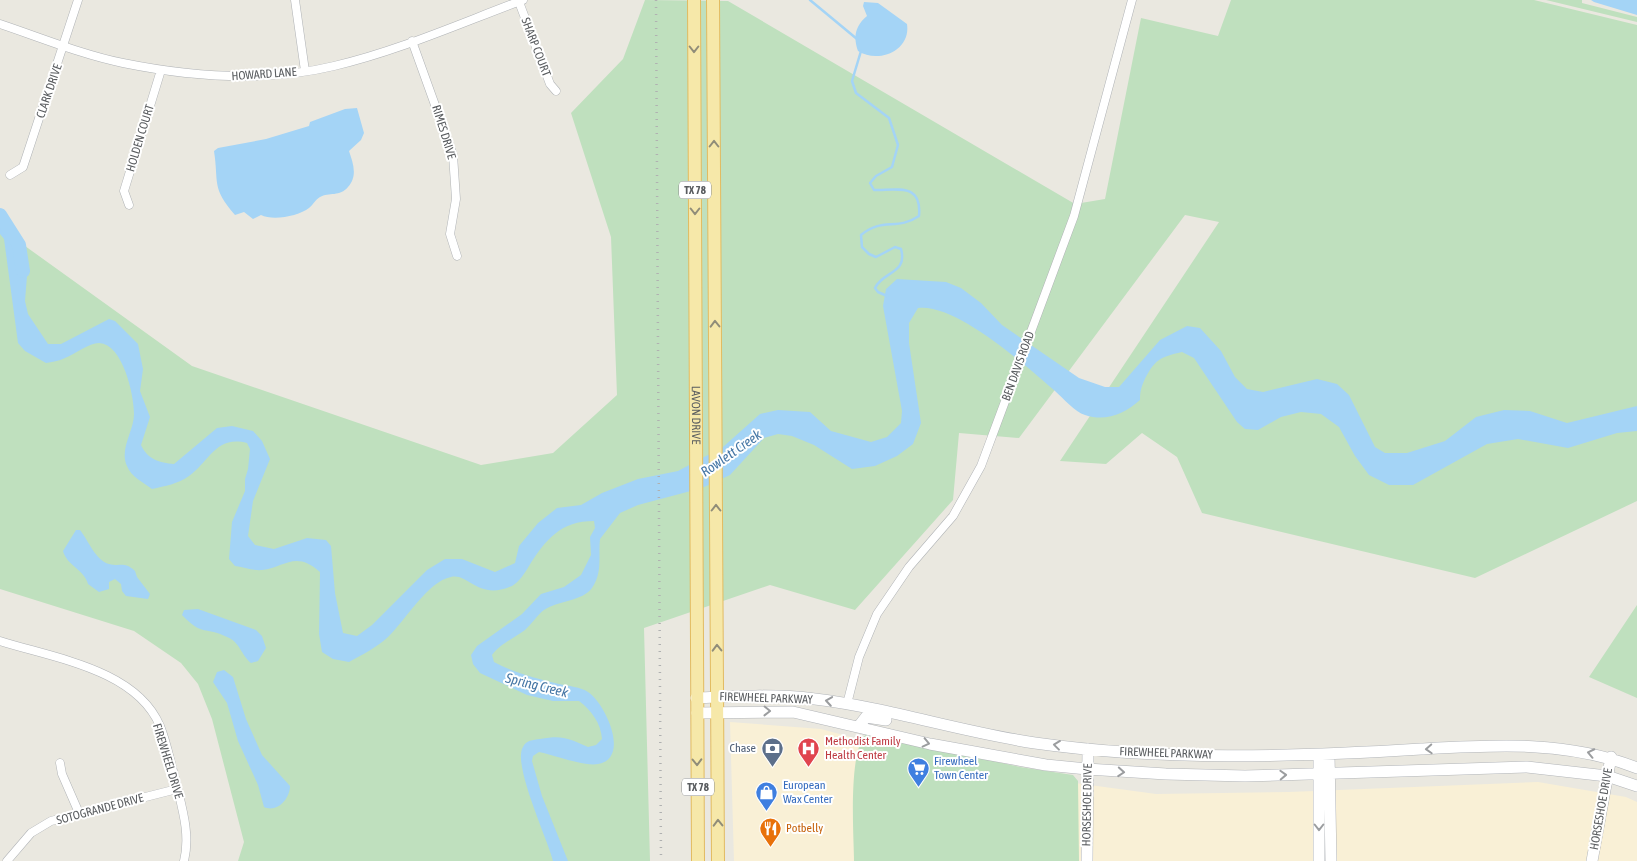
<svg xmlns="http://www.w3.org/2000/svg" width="1637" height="861" font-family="'Asap Condensed',sans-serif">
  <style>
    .commercial { fill: #f9f0d6 }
    .green { fill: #bfe0be }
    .water { fill: #a4d4f6 }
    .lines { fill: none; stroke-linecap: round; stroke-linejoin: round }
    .stream { stroke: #a4d4f6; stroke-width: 2.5 }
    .river { stroke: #a4d4f6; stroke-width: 14 }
    .street-casing { stroke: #b0b3b6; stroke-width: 9 }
    .secondary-casing { stroke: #b2b5b9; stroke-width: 12 }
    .primary-casing { stroke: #e2bb61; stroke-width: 14 }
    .street { stroke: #fff; stroke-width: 8 }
    .secondary { stroke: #fff; stroke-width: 11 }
    .primary { stroke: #f6e8a9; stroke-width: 12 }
    .rail { stroke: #b0b1b1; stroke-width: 2.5; stroke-dasharray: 1 6; stroke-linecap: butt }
    .oneway { stroke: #908d79 }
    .oneway2 { stroke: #9b9d9f }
    .labels { text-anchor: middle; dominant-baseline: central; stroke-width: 4; stroke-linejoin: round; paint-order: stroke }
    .shield { fill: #fff; stroke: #8b8d8f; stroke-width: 1 }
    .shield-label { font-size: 11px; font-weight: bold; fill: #595c5f }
    .street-label { font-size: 12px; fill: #595c5f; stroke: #fff }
    .health-label { font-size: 12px; fill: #be3a42; stroke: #fff; text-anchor: start }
    .service-label { font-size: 12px; fill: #4e5e75; stroke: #fff; text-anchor: end }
    .shop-label { font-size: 12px; fill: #366cbe; stroke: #fff; text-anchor: start }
    .food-label { font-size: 12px; fill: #c56008; stroke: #fff; text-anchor: start }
    .water-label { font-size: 14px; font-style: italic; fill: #4576a5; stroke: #fff }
  </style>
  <rect width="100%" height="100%" fill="#eae8e0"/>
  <path class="commercial" d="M730,722L821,729L965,768L1156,794L1289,792L1538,782L1626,797L1637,802V861H734Z"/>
  <path class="green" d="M645,0L728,1L1075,204L1105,199L1141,18L1218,36L1231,0H1534L1637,25V501L1475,578L1202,513L1177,457L1142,433L1106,464L1060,461L1219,222L1185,215L1019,438L959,433L953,500L855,610L770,585L644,628L650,861H238L244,842L212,719L198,684L181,663L134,631L0,589V228L192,366L481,465L553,453L617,395L611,237L571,113L623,59Z
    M1546,0H1582V3L1637,17V22Z
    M1637,605V698L1589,677Z
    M868,733L1020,767L1073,775L1078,781L1079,861H854C854,838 847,745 868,733Z"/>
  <path class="water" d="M1591,0H1637V15L1594,2Z
    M864,2L878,3L907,24C911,51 878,64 858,51C853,37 855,26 867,16L863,6Z
    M357,108L364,133L361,140L349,151C353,163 358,176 348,187C340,197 329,192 320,197C315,200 313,205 309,208C299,216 273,221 261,215L253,219L244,212L235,215C211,187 219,183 214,151L218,148L266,139L309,126L310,122L345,109Z
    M0,212L12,228L27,276L25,301L28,314L48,344H61L109,319L115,321L138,344L143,369L140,391L150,417L141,445C147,459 160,463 174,464L217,428L232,426L253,431L262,441L270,459L253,501L248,536L255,545L274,549L307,538L326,540L331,546L335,593L343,633L357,636L372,625L427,570L445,559H462L495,572L515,563L519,546L538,523L557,508L581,505L602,493L638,479L678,471L723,447L760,414L778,410L810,412L831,431L871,442L887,437L901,423L902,411L883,306L886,289L897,279L946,282L961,288L981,303L1002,325L1079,378L1105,387H1119L1160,340L1187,326L1200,328L1221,351L1235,377L1247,389L1263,392L1317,379L1337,384L1349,395L1375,447L1385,453H1407L1445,441L1476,417L1504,410L1530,411L1567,423L1637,406V431L1617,433L1568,448L1518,439L1487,444L1413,485H1389L1369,475L1355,456L1339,427L1321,414L1301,412L1281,417L1258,430L1245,429L1237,422L1194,358L1182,352C1160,357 1154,360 1144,381C1141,388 1140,392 1140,400C1124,414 1106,422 1085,415C1075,412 1063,398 1055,391C1026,366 956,303 918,308L909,323V343L921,423L913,444L897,456L875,466L852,469L814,445L792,436L778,434L764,438L730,475L702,488L638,505L620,513L600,539C598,556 603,572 592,588C583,601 557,601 544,610C537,615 532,624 525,630C513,639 501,643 492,655L494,662C514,673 536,678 559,684C568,686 581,687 588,692C605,703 631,758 598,764C586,767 553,755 539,752L533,756L532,761L542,796L568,861H553C548,840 512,764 523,747C526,740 533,740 540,739C563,735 567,738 588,747L596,745L602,739C601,723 591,710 579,701H553L527,695L480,673L473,664L471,655L477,646L522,614L541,594L564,587L581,575L591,555L590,537L595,528L594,521C561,521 546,539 529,566C525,573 519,582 512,586C478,601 469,573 451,577C428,581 405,621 388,637C377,647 362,655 349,662L333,659L322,652L319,634L320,572C296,550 285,567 262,570C254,571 243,567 235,566L229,559L232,522L245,491V479L248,469L250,449L247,443C216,435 210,461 189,476C178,484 165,486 152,489C143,482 131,477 127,466C119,449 134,431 134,414C134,395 123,344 99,343C89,343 75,354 65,358C59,361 52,362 46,363L25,351L18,343L4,239L0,234Z
    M76,530H80C88,540 96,561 109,564C121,567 124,561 135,571L137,577L150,594L148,599L126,596L122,591L121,584L115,579L109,582V589L99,592L88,584C84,569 67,566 63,551Z
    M198,609L256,630L262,636L266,648L258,661L251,663C241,655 240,642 227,637C205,626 203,637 182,615L184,610Z
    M224,670L233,677L246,719L262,755L290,786C290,799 277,813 264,807L258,785L238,741L227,703L213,682L217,672Z"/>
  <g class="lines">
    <path class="stream" d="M810,0L857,39
      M861,51L852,81L856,93L889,118L898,145L892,167L876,176L870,183L874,190C899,190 922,183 919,216C897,231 882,217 861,235L862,247L869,254L876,257L895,247L901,249C908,274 883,271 875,288L878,292L887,296"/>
    <path class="river" d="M0,215L19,245L23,271"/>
    <defs>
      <path id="street" d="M295,0L305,71
        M519,2L550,84L556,91
        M0,24C39,37 83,55 123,63C192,77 264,83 334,66C398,51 461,23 523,0
        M412,41L453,155L456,199L450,234L457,256
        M10,175L23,167L78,0
        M129,205L124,191L161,70
        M0,641C53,658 136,669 160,726C167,743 170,761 175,778C181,805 191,833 184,861
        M847,704L859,657L877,614L909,567L953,516L981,466L1074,216L1132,0
        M60,763L62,774L79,813
        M7,861L31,833L51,821L177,789"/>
      <path id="secondary" d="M696,698C736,696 776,694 815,699C889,708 961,732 1035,743C1163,761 1292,757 1421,749C1493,745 1568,740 1637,768
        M697,713L793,712L930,744L1046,765L1087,769L1166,774L1245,776L1527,767L1607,776L1637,786
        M859,726L866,717L886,720
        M1329,755L1331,861
        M1087,861L1088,749
        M1319,861V755
        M1592,861L1611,757"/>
      <g id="primary">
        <path id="s1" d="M694,0L698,861"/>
        <path d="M713,0L718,861"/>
      </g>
    </defs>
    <use href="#street" class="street-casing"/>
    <use href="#secondary" class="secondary-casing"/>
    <use href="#primary" class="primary-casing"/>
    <use href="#street" class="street"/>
    <use href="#secondary" class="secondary"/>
    <use href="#primary" class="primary"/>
    <path class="rail" d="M656,0L661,861"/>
  </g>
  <defs><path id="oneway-chevron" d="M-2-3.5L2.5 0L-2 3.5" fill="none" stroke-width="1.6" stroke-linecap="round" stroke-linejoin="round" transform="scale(1.25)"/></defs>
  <g class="oneway">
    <use href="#oneway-chevron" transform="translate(694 49) rotate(90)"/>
    <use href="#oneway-chevron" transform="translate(714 144) rotate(-90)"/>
    <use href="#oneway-chevron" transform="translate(695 211) rotate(90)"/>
    <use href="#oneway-chevron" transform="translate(715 324) rotate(-91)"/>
    <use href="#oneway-chevron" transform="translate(716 508) rotate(-90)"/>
    <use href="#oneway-chevron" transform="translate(717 648) rotate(-91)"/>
    <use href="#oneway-chevron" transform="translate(697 762) rotate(89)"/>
    <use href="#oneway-chevron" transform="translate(718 823) rotate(-91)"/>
  </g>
  <g class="oneway2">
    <use href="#oneway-chevron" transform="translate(829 701) rotate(-171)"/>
    <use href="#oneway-chevron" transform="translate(767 711) rotate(1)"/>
    <use href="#oneway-chevron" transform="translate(926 743) rotate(13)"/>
    <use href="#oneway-chevron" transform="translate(1057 745) rotate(-173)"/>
    <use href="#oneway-chevron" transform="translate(1429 749) rotate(177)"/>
    <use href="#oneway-chevron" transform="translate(1591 753) rotate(-168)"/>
    <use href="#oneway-chevron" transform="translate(1121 772) rotate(4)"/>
    <use href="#oneway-chevron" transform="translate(1283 775) rotate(-2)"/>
    <use href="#oneway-chevron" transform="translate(1319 827) rotate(90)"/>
  </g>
  <defs>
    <symbol id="bank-pin" viewBox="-11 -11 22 30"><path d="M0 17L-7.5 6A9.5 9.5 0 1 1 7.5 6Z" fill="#5c6f8a" stroke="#fff"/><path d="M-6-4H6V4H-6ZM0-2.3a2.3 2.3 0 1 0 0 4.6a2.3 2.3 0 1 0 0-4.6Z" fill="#fff"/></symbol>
    <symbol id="hospital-pin" viewBox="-11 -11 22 30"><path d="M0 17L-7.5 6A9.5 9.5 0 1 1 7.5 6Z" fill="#e0444e" stroke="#fff"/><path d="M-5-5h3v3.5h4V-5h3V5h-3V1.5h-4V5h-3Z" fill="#fff"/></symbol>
    <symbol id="supermarket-pin" viewBox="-11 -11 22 30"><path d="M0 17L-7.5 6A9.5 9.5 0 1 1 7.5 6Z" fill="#3f7fe0" stroke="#fff"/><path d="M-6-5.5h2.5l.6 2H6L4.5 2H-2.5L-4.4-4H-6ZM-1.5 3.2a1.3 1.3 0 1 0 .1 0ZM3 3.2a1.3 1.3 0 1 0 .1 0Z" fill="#fff"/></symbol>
    <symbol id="shop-pin" viewBox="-11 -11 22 30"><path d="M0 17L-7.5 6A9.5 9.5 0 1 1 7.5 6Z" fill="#3f7fe0" stroke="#fff"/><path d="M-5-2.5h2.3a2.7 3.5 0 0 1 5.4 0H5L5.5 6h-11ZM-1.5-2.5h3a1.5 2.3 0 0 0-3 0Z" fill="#fff"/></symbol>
    <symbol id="restaurant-pin" viewBox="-11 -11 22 30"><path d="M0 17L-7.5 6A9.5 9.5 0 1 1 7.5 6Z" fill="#e8710a" stroke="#fff"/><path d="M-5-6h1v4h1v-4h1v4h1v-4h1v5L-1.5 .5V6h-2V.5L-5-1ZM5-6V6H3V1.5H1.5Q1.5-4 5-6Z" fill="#fff"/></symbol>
  </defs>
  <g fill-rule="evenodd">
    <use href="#bank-pin" x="760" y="736" width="25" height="34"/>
    <use href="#hospital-pin" x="796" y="736" width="25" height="34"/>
    <use href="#supermarket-pin" x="906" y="756" width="25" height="34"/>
    <use href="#shop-pin" x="754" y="780" width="25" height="34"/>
    <use href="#restaurant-pin" x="758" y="816" width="25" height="34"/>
  </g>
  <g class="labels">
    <g class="shield">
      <rect x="679" y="181.5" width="32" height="17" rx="4"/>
      <rect x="682" y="778.5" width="32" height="17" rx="4"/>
    </g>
    <g class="shield-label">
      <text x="695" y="190">TX 78</text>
      <text x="698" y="787">TX 78</text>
    </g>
    <g class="street-label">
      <text transform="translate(536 47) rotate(69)">SHARP COURT</text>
      <text transform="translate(264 74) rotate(-4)">HOWARD LANE</text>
      <text transform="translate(49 91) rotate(-71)">CLARK DRIVE</text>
      <text transform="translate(444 132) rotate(73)">RIMES DRIVE</text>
      <text transform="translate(140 138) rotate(-73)">HOLDEN COURT</text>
      <text transform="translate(1018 366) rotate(-70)">BEN DAVIS ROAD</text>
      <text stroke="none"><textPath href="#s1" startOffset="415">LAVON DRIVE</textPath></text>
      <text transform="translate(766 698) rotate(2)">FIREWHEEL PARKWAY</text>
      <text transform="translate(1166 753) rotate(2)">FIREWHEEL PARKWAY</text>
      <text transform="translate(168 761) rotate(73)">FIREWHEEL DRIVE</text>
      <text transform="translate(1087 805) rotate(-89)">HORSESHOE DRIVE</text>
      <text transform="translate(100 809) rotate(-15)">SOTOGRANDE DRIVE</text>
      <text transform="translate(1601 809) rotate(-80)">HORSESHOE DRIVE</text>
    </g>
    <g class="health-label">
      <text x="825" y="741">Methodist Family<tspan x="825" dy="14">Health Center</tspan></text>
    </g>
    <g class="service-label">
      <text x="756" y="748">Chase</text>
    </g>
    <g class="shop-label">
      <text x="934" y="761">Firewheel<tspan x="934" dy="14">Town Center</tspan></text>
      <text x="783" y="785">European<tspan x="783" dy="14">Wax Center</tspan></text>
    </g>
    <g class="food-label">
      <text x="786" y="828">Potbelly</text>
    </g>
    <g class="water-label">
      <text transform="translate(731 453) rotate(-35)">Rowlett Creek</text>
      <text transform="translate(537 685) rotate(14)">Spring Creek</text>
    </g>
  </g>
</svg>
